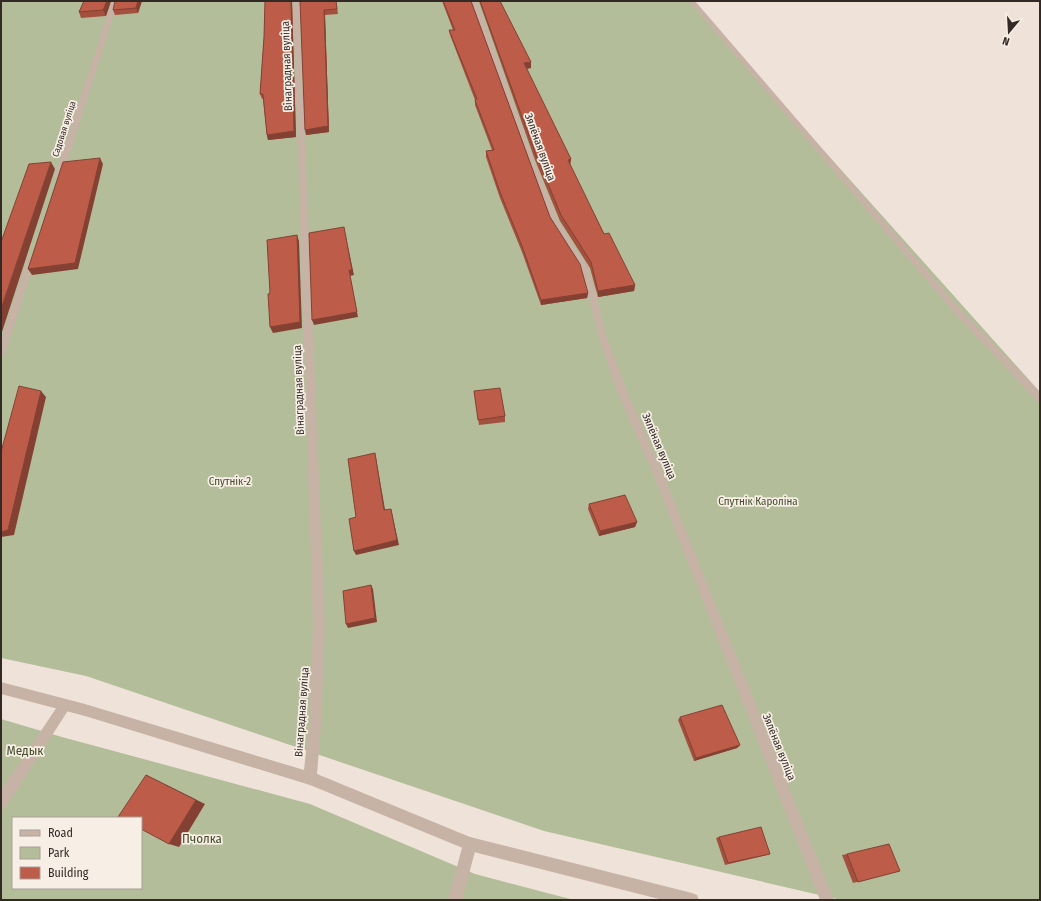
<svg xmlns="http://www.w3.org/2000/svg" width="1041" height="901" font-family="'Fira Sans Condensed',sans-serif">
  <style>
    .green { fill: #b4bd9a; fill-rule: evenodd }
    .lines { fill: none; stroke-linecap: round; stroke-linejoin: round }
    .service { fill: #c6b3a6; fill-rule: evenodd }
    .minor { fill: #c6b3a6; fill-rule: evenodd }
    .tertiary { fill: #c6b3a6; fill-rule: evenodd }
    .wall { fill: #a3503f }
    .shaded-wall { fill: #844133 }
    .building { fill: #bd5d49; stroke: #844133 }
    .labels { text-anchor: middle; dominant-baseline: central; stroke-width: 3.5; stroke-linejoin: round; paint-order: stroke }
    .far-street-label { font-size: 9px; fill: #332a26; stroke: #f7eee5 }
    .street-label { font-size: 11px; fill: #332a26; stroke: #f7eee5 }
    .park-label { font-size: 11px; fill: #454f2c; stroke: #f7eee5 }
    .near-park-label { font-size: 13px; fill: #454f2c; stroke: #f7eee5 }
  </style>
  <rect width="100%" height="100%" fill="#efe3d9"/>
  <path class="green" d="M1,1H690L1040,392V900H841L544,831L86,676L1,658Z
    M1,719L62,737L310,804L475,874L574,900H1ZM13,818H141V888H13Z"/>
  <g class="lines">
    <path class="service" d="M65,699L69,701L71,705L69,709L6,807L1,809V790L61,701Z
      M470,837L475,839L477,844L462,900H448L463,844L465,839Z"/>
    <path class="minor" d="M112,1H118L63,175L62,177H56L55,175Z
      M293,1H299L325,624L321,726L317,774L470,837L692,893L697,895L699,900H663L470,851L310,785L85,716L1,694V682L85,704L304,770L309,726L313,624Z
      M471,1H477L534,161L559,222L589,269L607,338L628,394L662,471L834,900H820L652,471L618,394L599,338L581,269L551,222L528,161Z
      M32,254L36,257L5,354L1,357V340L28,257Z"/>
    <path class="tertiary" d="M689,1H695L963,312L1040,392V402L1037,401L957,316Z"/>
  </g>
  <path class="wall" d="M84,1H111L106,16L81,18L79,12Z
    M142,1L138,13L115,15L113,10Z
    M265,1H292L296,137L268,140L267,135L263,99H262L260,94L264,37Z
    M300,1H336L338,14L325,15L329,132L306,135Z
    M442,1H471L550,217L588,293L587,298L541,305L522,252L500,198L486,157V151L492,150L475,105V100L450,35L449,30H453Z
    M479,1H500L531,68L526,69L571,159L570,165L604,234L635,285L634,291L598,297L590,268L560,221L535,160Z
    M474,391L505,416V422L479,425Z
    M589,504L637,522L635,527L599,536L588,509Z
    M680,717L740,745L737,748L694,761L678,720Z
    M719,837L770,854L767,855L725,865L716,838Z
    M847,854L900,871L853,883L842,855Z"/>
  <path class="shaded-wall" d="M107,1H111L106,16L103,10Z
    M138,1H142L138,13L136,8Z
    M291,1H292L296,137L268,140L267,135Z
    M324,10L325,15L329,132L306,135L305,130Z
    M531,62V68L524,69V63Z
    M100,158L103,164L78,269L32,275L28,269L86,214Z
    M571,159L570,165L568,160Z
    M51,162L55,169L1,335V309Z
    M345,233L354,275L350,276L358,317L314,325L312,320Z
    M297,235L299,241L302,328L273,333L270,327Z
    M635,285L634,291L598,297V291Z
    M588,293L587,298L541,305V300Z
    M41,391L46,397L14,535L1,537V532Z
    M375,453L376,458L386,515L384,510Z
    M391,509L399,545L356,555L354,551Z
    M637,522L635,527L599,536L600,531Z
    M371,585L373,589L377,622L348,628L346,624Z
    M740,745L737,748L694,761L696,758Z
    M146,775L205,804L179,847L169,844Z"/>
  <path class="building" d="M84,1H107L103,10L79,12Z
    M115,1H138L136,8L113,10Z
    M265,1H291L294,131L267,135L263,94H260L264,37Z
    M300,1H336L337,9L324,10L328,126L305,130Z
    M443,1H471L550,217L580,264L588,293L541,300L522,246L500,192L486,151L494,150L475,100L477,99L449,30H455Z
    M480,1H500L531,62L524,63L571,159L568,160L604,234L609,233L635,285L598,291L591,262L561,215L536,155Z
    M100,158L75,263L28,269L63,162Z
    M51,162L1,309V242L29,164Z
    M344,227L352,270H349L357,312L312,320L309,233Z
    M297,235L300,322L270,327L268,294L270,293L267,240Z
    M19,386L41,391L8,530L1,532V452Z
    M500,388L505,416L478,420L474,391Z
    M375,453L384,510L391,509L397,540L354,551L349,519L356,517L348,459Z
    M625,495L637,522L600,531L589,504Z
    M371,585L375,618L346,624L343,591Z
    M722,705L740,745L696,758L680,717Z
    M146,775L196,800L169,844L141,829V818H120L118,817Z
    M761,827L770,854L728,863L719,837Z
    M889,844L900,871L858,882L847,854Z"/>
  <g class="labels">
    <g class="far-street-label">
      <text transform="translate(64 129) rotate(-72)">Садовая вуліца</text>
    </g>
    <g class="street-label">
      <text transform="translate(287 66) rotate(-92)">Вінаградная вуліца</text>
      <text transform="translate(540 147) rotate(70)">Зялёная вуліца</text>
      <text transform="translate(299 390) rotate(-92)">Вінаградная вуліца</text>
      <text transform="translate(659 446) rotate(67)">Зялёная вуліца</text>
      <text transform="translate(302 712) rotate(-86)">Вінаградная вуліца</text>
      <text transform="translate(779 747) rotate(68)">Зялёная вуліца</text>
    </g>
    <g class="park-label">
      <text x="230" y="481">Спутнік-2</text>
      <text x="758" y="501">Спутнік Кароліна</text>
    </g>
    <g class="near-park-label">
      <text x="25" y="750">Медык</text>
      <text x="202" y="838">Пчолка</text>
    </g>
  </g>
  <rect width="1041" height="901" fill="none" stroke="#332a26" stroke-width="4"/>
  <rect x="12" y="817" width="130" height="72" fill="#f7eee5" stroke="#a9a099"/>
  <rect x="20" y="830" width="20" height="6" fill="#c6b3a6" stroke="#a9a099"/>
  <text x="48" y="837" font-size="12" fill="#332a26">Road</text>
  <rect x="20" y="847" width="20" height="12" fill="#b4bd9a" stroke="#a9a099"/>
  <text x="48" y="857" font-size="12" fill="#332a26">Park</text>
  <rect x="20" y="867" width="20" height="12" fill="#bd5d49" stroke="#a9a099"/>
  <text x="48" y="877" font-size="12" fill="#332a26">Building</text>
  <g transform="translate(1009 32) rotate(198)" stroke="#f7eee5" stroke-width="3" paint-order="stroke">
  <path d="M0-3L7 15L0 10L-7 15Z" fill="#332a26"/>
  <text y="-6" font-size="11" font-weight="bold" text-anchor="middle" fill="#332a26">N</text>
  </g>
</svg>
